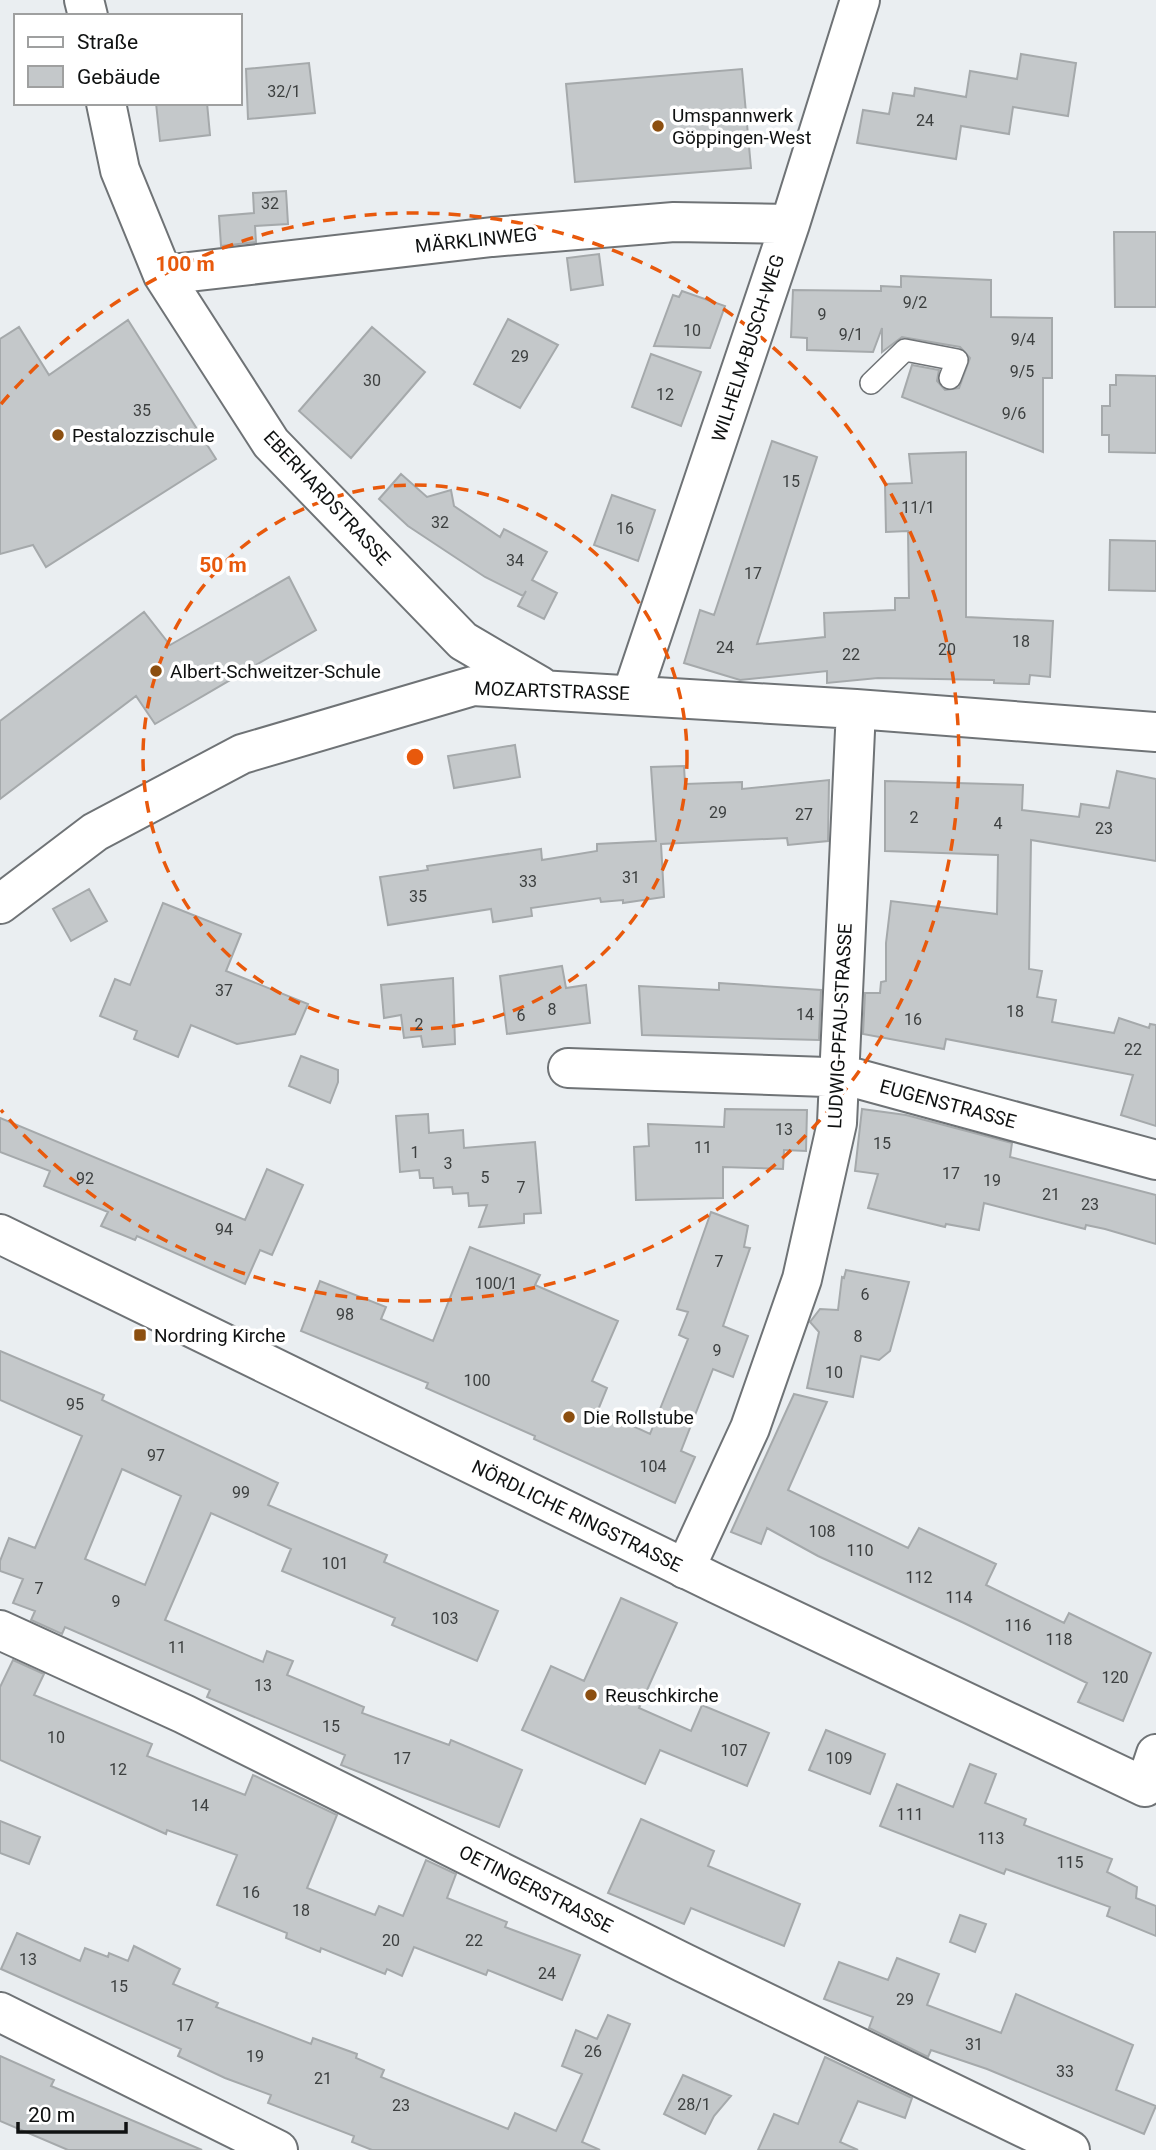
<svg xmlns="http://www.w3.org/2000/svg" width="1156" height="2150" font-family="Roboto,sans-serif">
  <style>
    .building { fill: #c4c8ca; stroke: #a5a9ab; stroke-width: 2; fill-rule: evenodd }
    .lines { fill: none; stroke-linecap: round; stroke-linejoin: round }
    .service-casing { stroke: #6f7376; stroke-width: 24 }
    .minor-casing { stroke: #6f7376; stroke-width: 42 }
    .tertiary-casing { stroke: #6f7376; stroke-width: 42 }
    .service { stroke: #fff; stroke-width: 21 }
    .minor { stroke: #fff; stroke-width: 38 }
    .tertiary { stroke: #fff; stroke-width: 38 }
    .ring { fill: none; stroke: #e8590c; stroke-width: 3.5; stroke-dasharray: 12 9 }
    .poi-dot { fill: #8c4f10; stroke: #fff; stroke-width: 2.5 }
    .labels { text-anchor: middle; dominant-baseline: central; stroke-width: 7; stroke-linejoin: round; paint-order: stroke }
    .number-label { font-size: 16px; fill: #3d4040 }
    .poi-label { font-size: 19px; fill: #101212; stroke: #fff; text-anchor: start }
    .street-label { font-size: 19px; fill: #101212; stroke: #fff }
    .centre { fill: #e8590c; stroke: #fff; stroke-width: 3.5 }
    .ring-label { font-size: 21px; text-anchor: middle; font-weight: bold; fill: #e8590c; stroke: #fff; stroke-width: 7; stroke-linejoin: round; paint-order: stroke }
  </style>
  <rect width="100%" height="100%" fill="#eaeef1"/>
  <path class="building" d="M1021,54L1076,63L1068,116L1013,107L1009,134L961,126L956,159L857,143L863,110L889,114L893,93L914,96L915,88L966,97L970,71L1017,79Z
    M309,63L315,113L248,119L246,69Z
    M742,69L751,168L575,182L566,84Z
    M156,103H207L210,135L160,141Z
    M286,191L288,224L255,226L256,242L221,246L219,216L254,213L253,193Z
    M1114,232H1156V307H1115Z
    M599,254L603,285L571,290L567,258Z
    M901,276L991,280V317L1052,318V378H1043V452L902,397L912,365L939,370L937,381L945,390L959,388L970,358L960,347L902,337L882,352V328L873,352L807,350V338L791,337L793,290L881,291V286L901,287Z
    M682,291L725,306L710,348L654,346L673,295L679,297Z
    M508,319L558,345L520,408L474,384Z
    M128,320L216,459L46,567L33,545L0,554V339L19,327L49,375Z
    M372,327L425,372L351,458L299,411Z
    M651,354L701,372L681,426L632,407Z
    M1116,375L1156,376V453L1109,452V435H1102V406H1110V385H1116Z
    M772,441L817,457L757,644L825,637L824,613L895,610V598H909L908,531L886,532L885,484L912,483L909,454L966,452V617L1053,621L1050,677L1030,675L1029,684L994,683V680L878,678L827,683V671L740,680L684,663L700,610L714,615Z
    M401,474L427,497L451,490L454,506L500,537L504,529L547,552L532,580L557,593L544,619L518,606L526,591L523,596L485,577L408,526L379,499Z
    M612,495L655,510L638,561L594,545Z
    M1110,540L1156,541V591L1109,590Z
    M289,577L316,630L155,724L136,696L0,799V721L144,612L170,645Z
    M515,745L520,777L454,788L448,756Z
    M684,766L685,784L742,782V789L829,780L828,841L788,845L787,838L661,844L664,897L623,903V900L601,902L600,898L531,908L532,916L493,922L491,909L388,925L380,877L428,870L427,866L541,849L542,860L597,851V844L656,841L651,767Z
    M1117,771L1156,779V861L1031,840L1029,969L1042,971L1037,997L1056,1000L1052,1022L1114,1033L1119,1018L1149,1028L1150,1024L1156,1025V1126L1121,1115L1133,1075L946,1039L944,1049L863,1034L865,993H880L881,982L886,981V943L891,901L997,914L998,855L885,851V781L1023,785L1022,810L1079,817L1081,804L1109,808Z
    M89,889L107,921L71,941L53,909Z
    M163,903L241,934L226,971L308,1004L295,1034L237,1044L191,1025L178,1057L134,1039L137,1031L100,1016L115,979L130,985Z
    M562,966L566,988L586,985L590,1023L507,1034L500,976Z
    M453,978L455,1044L423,1047L421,1036L404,1038L401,1015L384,1018L381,985Z
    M719,983L821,990L819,1040L642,1035L639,986L719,990Z
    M301,1056L338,1070V1082L330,1103L289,1086Z
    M725,1109L807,1110L806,1151L784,1150L783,1169L723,1167V1198L636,1200L634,1147L649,1146L648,1124L724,1127Z
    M862,1109L906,1115L1012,1143L1010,1157L1156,1195V1244L1105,1229L1086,1225L1085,1229L984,1203L979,1230L946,1224L945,1227L868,1208L878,1174L855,1171Z
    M428,1114L429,1133L463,1130L464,1148L535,1142L541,1213L524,1214V1223L479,1227L487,1205L469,1206L468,1193L453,1194L452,1187L434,1188L433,1178H420L419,1170L400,1172L396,1116Z
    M0,1118L245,1220L267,1169L303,1185L272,1255L260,1250L245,1284L137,1236L135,1240L101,1226L108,1212L44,1186L50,1171L0,1152Z
    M711,1212L748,1226L744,1247L750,1248L723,1326L748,1336L733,1377L713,1369L681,1451L695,1457L675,1503L534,1439L535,1436L426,1388L428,1383L301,1331L320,1281L386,1307L381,1319L433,1341L470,1247L540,1275L535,1285L618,1321L592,1381L607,1388L598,1410L650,1434L688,1339L679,1335L688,1312L677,1309Z
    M846,1270L909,1282L890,1351L879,1360L861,1356L853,1397L807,1388L819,1332L810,1322L820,1309L838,1310L842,1277L844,1278Z
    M0,1351L104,1395L102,1400L278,1483L268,1505L387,1555L384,1562L498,1611L477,1661L392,1625L395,1618L282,1571L291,1549L211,1513L165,1620L263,1662L267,1651L293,1661L287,1675L364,1707L362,1713L449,1745L451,1740L522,1770L499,1827L341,1765L345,1755L207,1697L210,1690L65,1627L62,1634L31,1620L35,1611L13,1603L23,1579L0,1571V1561L9,1538L35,1548L82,1436L0,1400ZM122,1469L181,1496L145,1585L85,1559Z
    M794,1394L827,1402L788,1490L908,1548L919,1528L996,1564L986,1585L1064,1623L1069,1613L1151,1653L1123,1721L1078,1702L1087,1683L964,1623L818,1556L767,1528L761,1544L731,1532Z
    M621,1598L677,1623L639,1708L691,1731L702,1705L769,1733L747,1786L660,1750L645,1784L522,1730L551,1666L584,1681Z
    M13,1660L44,1674L34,1695L152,1744L147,1756L245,1795L253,1775L337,1815L307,1888L375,1915L379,1906L403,1916L426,1860L456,1874L447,1898L507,1922L505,1927L580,1955L562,2000L488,1970L486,1975L414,1947L402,1976L387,1969L385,1974L321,1948L320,1952L286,1938L287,1933L217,1905L237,1855L167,1830L166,1834L0,1760V1687Z
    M826,1730L885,1754L870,1794L809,1770Z
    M970,1764L996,1774L985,1803L1026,1819L1024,1825L1112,1859L1107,1872L1137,1887L1136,1898L1156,1906V1936L1107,1916L1110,1907L1006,1869L1004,1874L880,1826L897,1784L953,1807Z
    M641,1819L714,1851L708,1866L800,1904L784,1946L691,1908L684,1924L608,1893Z
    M0,1821L40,1837L29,1864L0,1853Z
    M960,1915L986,1924L975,1952L950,1942Z
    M17,1933L80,1961L85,1948L108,1957L109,1953L128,1961L134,1946L180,1969L173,1984L218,2003L216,2007L311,2044L313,2038L357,2054L356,2058L384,2070L381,2077L508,2129L515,2113L556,2131L582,2074L562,2066L576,2030L597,2039L608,2015L630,2024L582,2142L600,2150H372L352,2142L354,2136L268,2103L271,2095L225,2078L178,2056L181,2049L1,1969Z
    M897,1958L939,1974L927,2005L1001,2033L1016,1994L1133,2045L1116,2090L1156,2106L1144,2134L987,2069L931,2050L928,2057L869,2028L873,2017L824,1999L839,1962L888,1980Z
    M0,2056L54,2080L51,2086L202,2150H68L0,2121Z
    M825,2057L912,2098L905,2118L858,2101L840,2142L858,2150H758L774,2114L798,2124Z
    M683,2075L731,2096L714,2116L705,2134L664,2114Z"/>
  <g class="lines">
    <defs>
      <path id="service" d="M871,383L905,350L957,360L950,378"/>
      <path id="minor" d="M84,0L88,16
        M106,103L120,170L163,275L271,443L463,641L540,686
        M163,275L492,237L674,222L790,224
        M632,694L790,224L860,0
        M0,904L95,832L242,754L473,686L856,709L1156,732
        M568,1068L855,1078L1156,1160
        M685,1569L750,1428L802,1279L837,1123L856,709
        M0,1630L184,1714L684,1963L1070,2150
        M0,2012L278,2150"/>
      <path id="tertiary" d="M0,1234L717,1584L1145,1787L1156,1754"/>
    </defs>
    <use href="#service" class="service-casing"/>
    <use href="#minor" class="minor-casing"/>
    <use href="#tertiary" class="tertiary-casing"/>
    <use href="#service" class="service"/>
    <use href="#minor" class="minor"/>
    <use href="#tertiary" class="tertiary"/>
  </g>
  <g class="ring">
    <circle cx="415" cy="757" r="272"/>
    <path d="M1 404A544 544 0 1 1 1 1110"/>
  </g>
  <g class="poi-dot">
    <circle cx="658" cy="126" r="7"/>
    <circle cx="58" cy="435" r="7"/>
    <circle cx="156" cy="671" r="7"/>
    <rect x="133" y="1328" width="14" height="14" rx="3.5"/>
    <circle cx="569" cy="1417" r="7"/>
    <circle cx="591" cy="1695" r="7"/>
  </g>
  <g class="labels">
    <g class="number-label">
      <text x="284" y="91">32/1</text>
      <text x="925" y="120">24</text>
      <text x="270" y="203">32</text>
      <text x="915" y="302">9/2</text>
      <text x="822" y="314">9</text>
      <text x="692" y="330">10</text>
      <text x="851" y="334">9/1</text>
      <text x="1023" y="339">9/4</text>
      <text x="520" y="356">29</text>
      <text x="1022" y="371">9/5</text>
      <text x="372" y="380">30</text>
      <text x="665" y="394">12</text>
      <text x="142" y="410">35</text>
      <text x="1014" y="413">9/6</text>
      <text x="791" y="481">15</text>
      <text x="918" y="507">11/1</text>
      <text x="440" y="522">32</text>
      <text x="625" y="528">16</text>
      <text x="515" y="560">34</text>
      <text x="753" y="573">17</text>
      <text x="1021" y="641">18</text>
      <text x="725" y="647">24</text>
      <text x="947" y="649">20</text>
      <text x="851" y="654">22</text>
      <text x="718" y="812">29</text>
      <text x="804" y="814">27</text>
      <text x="914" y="817">2</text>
      <text x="998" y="823">4</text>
      <text x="1104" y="828">23</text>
      <text x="631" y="877">31</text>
      <text x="528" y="881">33</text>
      <text x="418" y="896">35</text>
      <text x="224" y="990">37</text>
      <text x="552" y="1009">8</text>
      <text x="1015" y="1011">18</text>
      <text x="805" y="1014">14</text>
      <text x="521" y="1015">6</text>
      <text x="913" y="1019">16</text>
      <text x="419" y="1024">2</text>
      <text x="1133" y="1049">22</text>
      <text x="784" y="1129">13</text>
      <text x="882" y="1143">15</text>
      <text x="703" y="1147">11</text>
      <text x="415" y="1152">1</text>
      <text x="448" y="1163">3</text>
      <text x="951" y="1173">17</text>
      <text x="485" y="1177">5</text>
      <text x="85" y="1178">92</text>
      <text x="992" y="1180">19</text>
      <text x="521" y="1187">7</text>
      <text x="1051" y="1194">21</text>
      <text x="1090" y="1204">23</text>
      <text x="224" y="1229">94</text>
      <text x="719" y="1261">7</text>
      <text x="496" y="1283">100/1</text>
      <text x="865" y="1294">6</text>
      <text x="345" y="1314">98</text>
      <text x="858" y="1336">8</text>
      <text x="717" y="1350">9</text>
      <text x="834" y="1372">10</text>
      <text x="477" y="1380">100</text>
      <text x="75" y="1404">95</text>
      <text x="156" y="1455">97</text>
      <text x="653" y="1466">104</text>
      <text x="241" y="1492">99</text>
      <text x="822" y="1531">108</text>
      <text x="860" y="1550">110</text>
      <text x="335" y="1563">101</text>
      <text x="919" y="1577">112</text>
      <text x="39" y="1588">7</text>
      <text x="959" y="1597">114</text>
      <text x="116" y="1601">9</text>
      <text x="445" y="1618">103</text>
      <text x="1018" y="1625">116</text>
      <text x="1059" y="1639">118</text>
      <text x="177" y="1647">11</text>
      <text x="1115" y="1677">120</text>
      <text x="263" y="1685">13</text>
      <text x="331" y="1726">15</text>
      <text x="56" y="1737">10</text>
      <text x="734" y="1750">107</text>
      <text x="402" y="1758">17</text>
      <text x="839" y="1758">109</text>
      <text x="118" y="1769">12</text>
      <text x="200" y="1805">14</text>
      <text x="910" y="1814">111</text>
      <text x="991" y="1838">113</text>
      <text x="1070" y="1862">115</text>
      <text x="251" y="1892">16</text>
      <text x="301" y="1910">18</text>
      <text x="391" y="1940">20</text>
      <text x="474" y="1940">22</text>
      <text x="28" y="1959">13</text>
      <text x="547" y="1973">24</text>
      <text x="119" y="1986">15</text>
      <text x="905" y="1999">29</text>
      <text x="185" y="2025">17</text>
      <text x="974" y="2044">31</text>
      <text x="593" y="2051">26</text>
      <text x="255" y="2056">19</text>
      <text x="1065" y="2071">33</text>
      <text x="323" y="2078">21</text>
      <text x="694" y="2104">28/1</text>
      <text x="401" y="2105">23</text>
    </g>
    <g class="poi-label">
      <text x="672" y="115">Umspannwerk<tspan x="672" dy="22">Göppingen-West</tspan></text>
      <text x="72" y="435">Pestalozzischule</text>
      <text x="170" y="671">Albert-Schweitzer-Schule</text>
      <text x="154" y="1335">Nordring Kirche</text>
      <text x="583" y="1417">Die Rollstube</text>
      <text x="605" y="1695">Reuschkirche</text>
    </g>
    <g class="street-label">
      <text transform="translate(476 240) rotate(-6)">MÄRKLINWEG</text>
      <text transform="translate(748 348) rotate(-72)">WILHELM-BUSCH-WEG</text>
      <text transform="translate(327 498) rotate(47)">EBERHARDSTRASSE</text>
      <text transform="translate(552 691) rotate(2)">MOZARTSTRASSE</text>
      <text transform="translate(840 1026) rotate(-87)">LUDWIG-PFAU-STRASSE</text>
      <text transform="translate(948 1104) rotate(15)">EUGENSTRASSE</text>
      <text transform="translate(577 1516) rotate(26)">NÖRDLICHE RINGSTRASSE</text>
      <text transform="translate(536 1889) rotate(27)">OETINGERSTRASSE</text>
    </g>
  </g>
  <circle cx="415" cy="757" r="10" class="centre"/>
  <g class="ring-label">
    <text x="185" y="271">100 m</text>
    <text x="223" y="572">50 m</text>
  </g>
  <rect x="14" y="14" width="228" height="91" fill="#ffffff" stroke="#9fa0a0" stroke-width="2"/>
  <rect x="28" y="37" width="35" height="10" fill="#ffffff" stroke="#9fa0a0" stroke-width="2"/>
  <text x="77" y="49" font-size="21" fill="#101212">Straße</text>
  <rect x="28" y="66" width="35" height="21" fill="#c4c8ca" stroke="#9fa0a0" stroke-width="2"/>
  <text x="77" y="84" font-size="21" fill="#101212">Gebäude</text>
  <path d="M18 2122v10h108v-10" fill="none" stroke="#101212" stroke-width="3.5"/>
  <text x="28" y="2122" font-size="21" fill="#101212" stroke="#ffffff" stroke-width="5" paint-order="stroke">20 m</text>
</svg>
